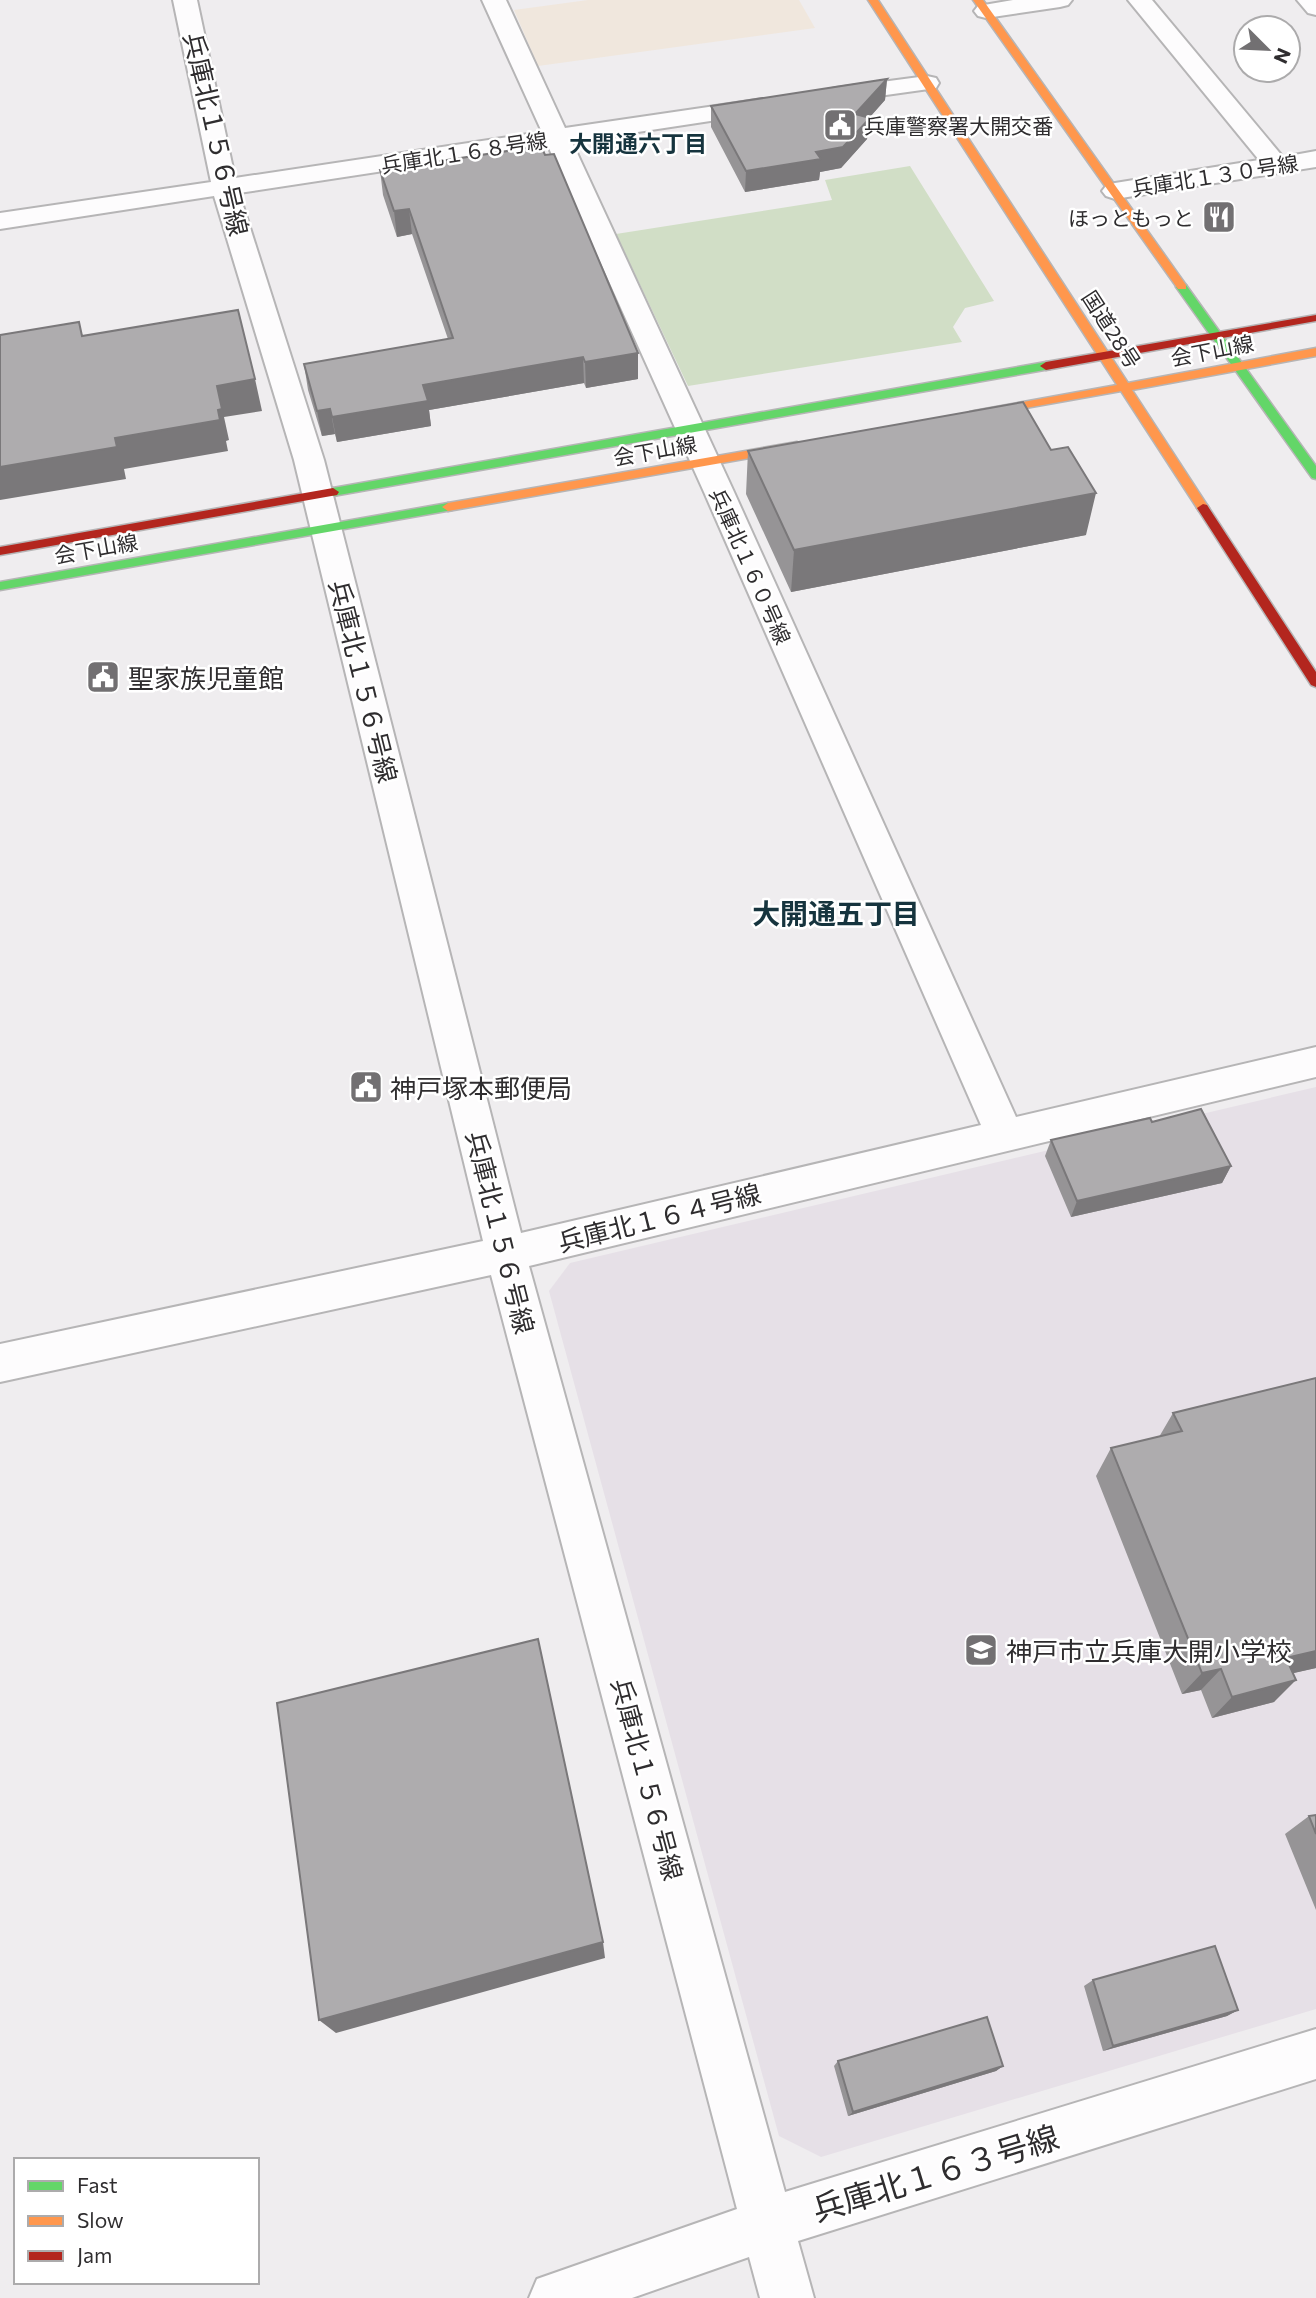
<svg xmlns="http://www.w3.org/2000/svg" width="1316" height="2298" font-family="Commissioner,'Noto Sans JP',sans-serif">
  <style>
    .commercial { fill: #f0e7dd }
    .built { fill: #e6e0e7 }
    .green { fill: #d1dec6 }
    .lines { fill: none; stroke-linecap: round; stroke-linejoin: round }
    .street-casing { stroke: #b6b5b6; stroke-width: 4 }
    .fast-casing { stroke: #b6b5b6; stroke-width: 3 }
    .slow-casing { stroke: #b6b5b6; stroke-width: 3 }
    .jam-casing { stroke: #b6b5b6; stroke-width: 3 }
    .street { fill: #fdfcfd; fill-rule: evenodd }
    .fast { fill: #63d668; fill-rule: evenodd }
    .slow { fill: #ff974d; fill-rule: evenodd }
    .jam { fill: #b3261e; fill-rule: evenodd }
    .wall { fill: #969496 }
    .shaded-wall { fill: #7a787a }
    .building { fill: #aeacae; stroke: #7a787a; stroke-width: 2 }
    .labels { text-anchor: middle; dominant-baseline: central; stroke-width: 5; stroke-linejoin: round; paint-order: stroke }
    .far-poi-label { font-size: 21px; fill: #2f2d2f; stroke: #fff; text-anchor: start }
    .far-street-label { font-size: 21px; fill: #2f2d2f; stroke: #fff }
    .far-neighbourhood-label { font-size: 23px; font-weight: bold; fill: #16343e; stroke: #fff }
    .street-label { font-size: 26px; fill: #2f2d2f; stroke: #fff }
    .poi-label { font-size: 26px; fill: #2f2d2f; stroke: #fff; text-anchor: start }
    .neighbourhood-label { font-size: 28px; font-weight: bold; fill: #16343e; stroke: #fff }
    .near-street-label { font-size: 32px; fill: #2f2d2f; stroke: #fff }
  </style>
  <rect width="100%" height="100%" fill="#efedef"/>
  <path class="commercial" d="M588,0H799L815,28L538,66L514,10Z"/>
  <path class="built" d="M1316,1087V2009L821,2157L779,2136L549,1291L570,1263Z"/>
  <path class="green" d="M910,166L994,301L965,308L953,327L962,342L688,386L616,234L832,200L825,180Z"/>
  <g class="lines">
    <defs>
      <path id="street" d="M173,0H197L235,178L542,132L482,0H506L565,128L763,99L772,101L775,106L772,111L763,113L572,142L734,492L1016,1117L1316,1047V1077L529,1266L785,2192L1316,2029V2079L798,2241L814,2298H760L749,2257L632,2298H529L537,2279L737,2209L491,1275L0,1382V1344L483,1241L294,460L214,196L0,229V213L211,182ZM548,146L704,492L981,1125L521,1233L324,460L239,193Z
        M1013,0H1072L1068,5L1060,7L986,18L978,16L974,11L978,6Z
        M1128,0H1152L1283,157L1316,151V167L1115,199L1106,196L1102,191L1106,186L1115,183L1259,160Z
        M1297,0H1316V15L1308,13Z
        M927,76L936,78L939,83L936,88L836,102L827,100L824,95L827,90L836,88Z"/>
      <path id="fast" d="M1182,284L1186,285L1316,466V479L1312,478L1176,287Z
        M1046,362L1050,363V369L333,496L327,492L333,488Z
        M448,503L452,504V510L0,590V582Z"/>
      <path id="slow" d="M868,0H878L1128,383L1316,348V356L1132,390L1209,508L1207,511H1199L1121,391L970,418V412L974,411L1117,385Z
        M973,0H983L1186,285V289H1178Z
        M797,442L803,446L801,449L448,511L442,507L448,503Z"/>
      <path id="jam" d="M1316,315V321L1046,370L1040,366L1046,362Z
        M333,488L339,492L337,495L0,555V547Z
        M1203,504L1207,505L1316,672V687L1311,685L1197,508Z"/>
    </defs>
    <use href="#street" class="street-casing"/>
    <use href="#fast" class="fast-casing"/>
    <use href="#slow" class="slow-casing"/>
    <use href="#jam" class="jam-casing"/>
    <use href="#street" class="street"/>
    <use href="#fast" class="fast"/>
    <use href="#slow" class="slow"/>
    <use href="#jam" class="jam"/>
  </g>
  <path class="wall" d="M887,79L885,100L869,118L867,139L841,168L820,172L819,180L745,192L711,127V106Z
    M380,170L638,353V379L586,388L584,383L429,410L431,426L337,442L335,434L322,436L308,390L304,364L448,339L412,234L397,237L383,195Z
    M748,451L1086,535L791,592L746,494Z
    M1152,1122L1231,1166L1222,1183L1071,1217L1045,1156L1051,1140Z
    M1316,1378V1668L1293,1673L1274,1702L1212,1718L1201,1690L1182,1694L1096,1476L1111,1448L1159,1437L1173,1413Z
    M1316,1815V1910L1285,1834L1309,1816Z
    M1093,1980L1238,2010L1227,2016L1103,2051L1084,1986Z
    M838,2061L1003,2066L996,2071L848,2116L834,2066Z"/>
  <path class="shaded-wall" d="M887,79L885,100L854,135L855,114Z
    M870,118L867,139L841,168L820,172L819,180L745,192L746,171L816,152Z
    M409,209L412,234L397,237L394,211Z
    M638,353V379L586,388L585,362Z
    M583,357L584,383L429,410L431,426L337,442L332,417L423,385Z
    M255,379L262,411L224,417L229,440L226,441L228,451L124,469L126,479L0,500V467L115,438L218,410L217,386Z
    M330,409L335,434L322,436L317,411Z
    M1096,493L1086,535L791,592L794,550Z
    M1231,1166L1222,1183L1071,1217L1077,1201Z
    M1316,1651V1668L1264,1680L1286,1658Z
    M1221,1669L1201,1690L1182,1694L1202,1673Z
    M1296,1680L1274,1702L1212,1718L1232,1697Z
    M603,1942L605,1958L336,2033L319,2020Z
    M1238,2010L1227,2016L1103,2051L1113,2046Z
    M1003,2066L996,2071L848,2116L853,2112Z"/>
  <path class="building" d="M887,79L855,114L870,118L843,147L816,152L821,159L746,171L711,106Z
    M541,146L545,155L554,154L638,353L585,362L583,357L423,385L428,401L332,417L330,409L317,411L304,364L453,338L409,209L394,211L380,170Z
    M238,310L255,379L217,386L222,409L218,410L220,420L115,438L117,447L0,467V335L79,322L82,336Z
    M1023,402L1051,450L1068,447L1096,493L794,550L748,451Z
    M1201,1109L1231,1166L1077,1201L1051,1140L1150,1118L1152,1122Z
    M1316,1378V1651L1286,1658L1296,1680L1232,1697L1221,1669L1202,1673L1111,1448L1182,1431L1173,1413Z
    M538,1639L603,1942L319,2020L277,1703Z
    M1316,1815V1834L1309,1816Z
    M1215,1946L1238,2010L1113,2046L1093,1980Z
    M987,2017L1003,2066L853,2112L838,2061Z"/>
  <defs>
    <symbol id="civic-square" viewBox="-11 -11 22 22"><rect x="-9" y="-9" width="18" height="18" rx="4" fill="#727072" stroke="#fff"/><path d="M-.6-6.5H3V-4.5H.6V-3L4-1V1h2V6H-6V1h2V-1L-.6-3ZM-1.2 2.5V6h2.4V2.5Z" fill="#fff"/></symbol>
    <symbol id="restaurant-square" viewBox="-11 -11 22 22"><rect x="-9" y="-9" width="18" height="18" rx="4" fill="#727072" stroke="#fff"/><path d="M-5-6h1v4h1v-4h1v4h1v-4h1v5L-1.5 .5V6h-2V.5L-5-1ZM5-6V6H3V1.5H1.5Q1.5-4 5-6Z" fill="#fff"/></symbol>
    <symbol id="school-square" viewBox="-11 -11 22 22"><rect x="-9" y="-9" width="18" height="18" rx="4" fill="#727072" stroke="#fff"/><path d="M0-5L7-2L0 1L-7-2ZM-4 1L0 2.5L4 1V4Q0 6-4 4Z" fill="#fff"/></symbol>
  </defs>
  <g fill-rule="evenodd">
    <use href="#civic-square" x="821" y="106" width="38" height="38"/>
    <use href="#restaurant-square" x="1200" y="198" width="38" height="38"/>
    <use href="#civic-square" x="84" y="658" width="38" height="38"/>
    <use href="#civic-square" x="347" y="1068" width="38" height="38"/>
    <use href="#school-square" x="962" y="1631" width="38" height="38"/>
  </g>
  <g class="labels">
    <g class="far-poi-label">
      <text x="864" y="125">兵庫警察署大開交番</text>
      <text x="1194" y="217" text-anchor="end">ほっともっと</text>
    </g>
    <g class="far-street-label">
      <text transform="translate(464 152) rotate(-9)">兵庫北１６８号線</text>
      <text transform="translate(1215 175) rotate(-9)">兵庫北１３０号線</text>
      <text transform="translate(1112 329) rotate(57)">国道28号</text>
      <text transform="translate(1212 350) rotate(-11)">会下山線</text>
      <text transform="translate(655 450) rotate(-10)">会下山線</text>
      <text transform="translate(96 548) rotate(-10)">会下山線</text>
      <text transform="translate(751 566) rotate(66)">兵庫北１６０号線</text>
    </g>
    <g class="far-neighbourhood-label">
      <text x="638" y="143">大開通六丁目</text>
    </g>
    <g class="street-label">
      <text transform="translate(217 134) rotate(77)">兵庫北１５６号線</text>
      <text transform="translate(364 681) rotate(76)">兵庫北１５６号線</text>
      <text transform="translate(659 1217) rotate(-14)">兵庫北１６４号線</text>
      <text transform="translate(501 1232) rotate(76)">兵庫北１５６号線</text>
      <text transform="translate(648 1779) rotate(75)">兵庫北１５６号線</text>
    </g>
    <g class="poi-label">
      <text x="128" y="677">聖家族児童館</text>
      <text x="390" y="1087">神戸塚本郵便局</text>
      <text x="1006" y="1650">神戸市立兵庫大開小学校</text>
    </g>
    <g class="neighbourhood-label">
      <text x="836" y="913">大開通五丁目</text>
    </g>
    <g class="near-street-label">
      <text transform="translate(935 2172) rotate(-17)">兵庫北１６３号線</text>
    </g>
  </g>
  <rect x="14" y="2158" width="245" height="126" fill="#ffffff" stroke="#acabac" stroke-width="2"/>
  <rect x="28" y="2181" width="35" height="10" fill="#63d668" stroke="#acabac" stroke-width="2"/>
  <text x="77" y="2193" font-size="21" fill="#2f2d2f">Fast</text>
  <rect x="28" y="2216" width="35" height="10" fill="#ff974d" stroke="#acabac" stroke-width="2"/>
  <text x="77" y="2228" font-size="21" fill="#2f2d2f">Slow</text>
  <rect x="28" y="2251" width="35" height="10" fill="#b3261e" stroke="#acabac" stroke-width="2"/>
  <text x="77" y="2263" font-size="21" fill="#2f2d2f">Jam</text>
  <g transform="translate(1267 49) rotate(114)"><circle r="33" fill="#ffffff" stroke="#acabac" stroke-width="2"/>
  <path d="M0-5L12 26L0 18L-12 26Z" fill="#727072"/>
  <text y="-10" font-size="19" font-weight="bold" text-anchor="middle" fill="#2f2d2f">N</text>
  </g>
</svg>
